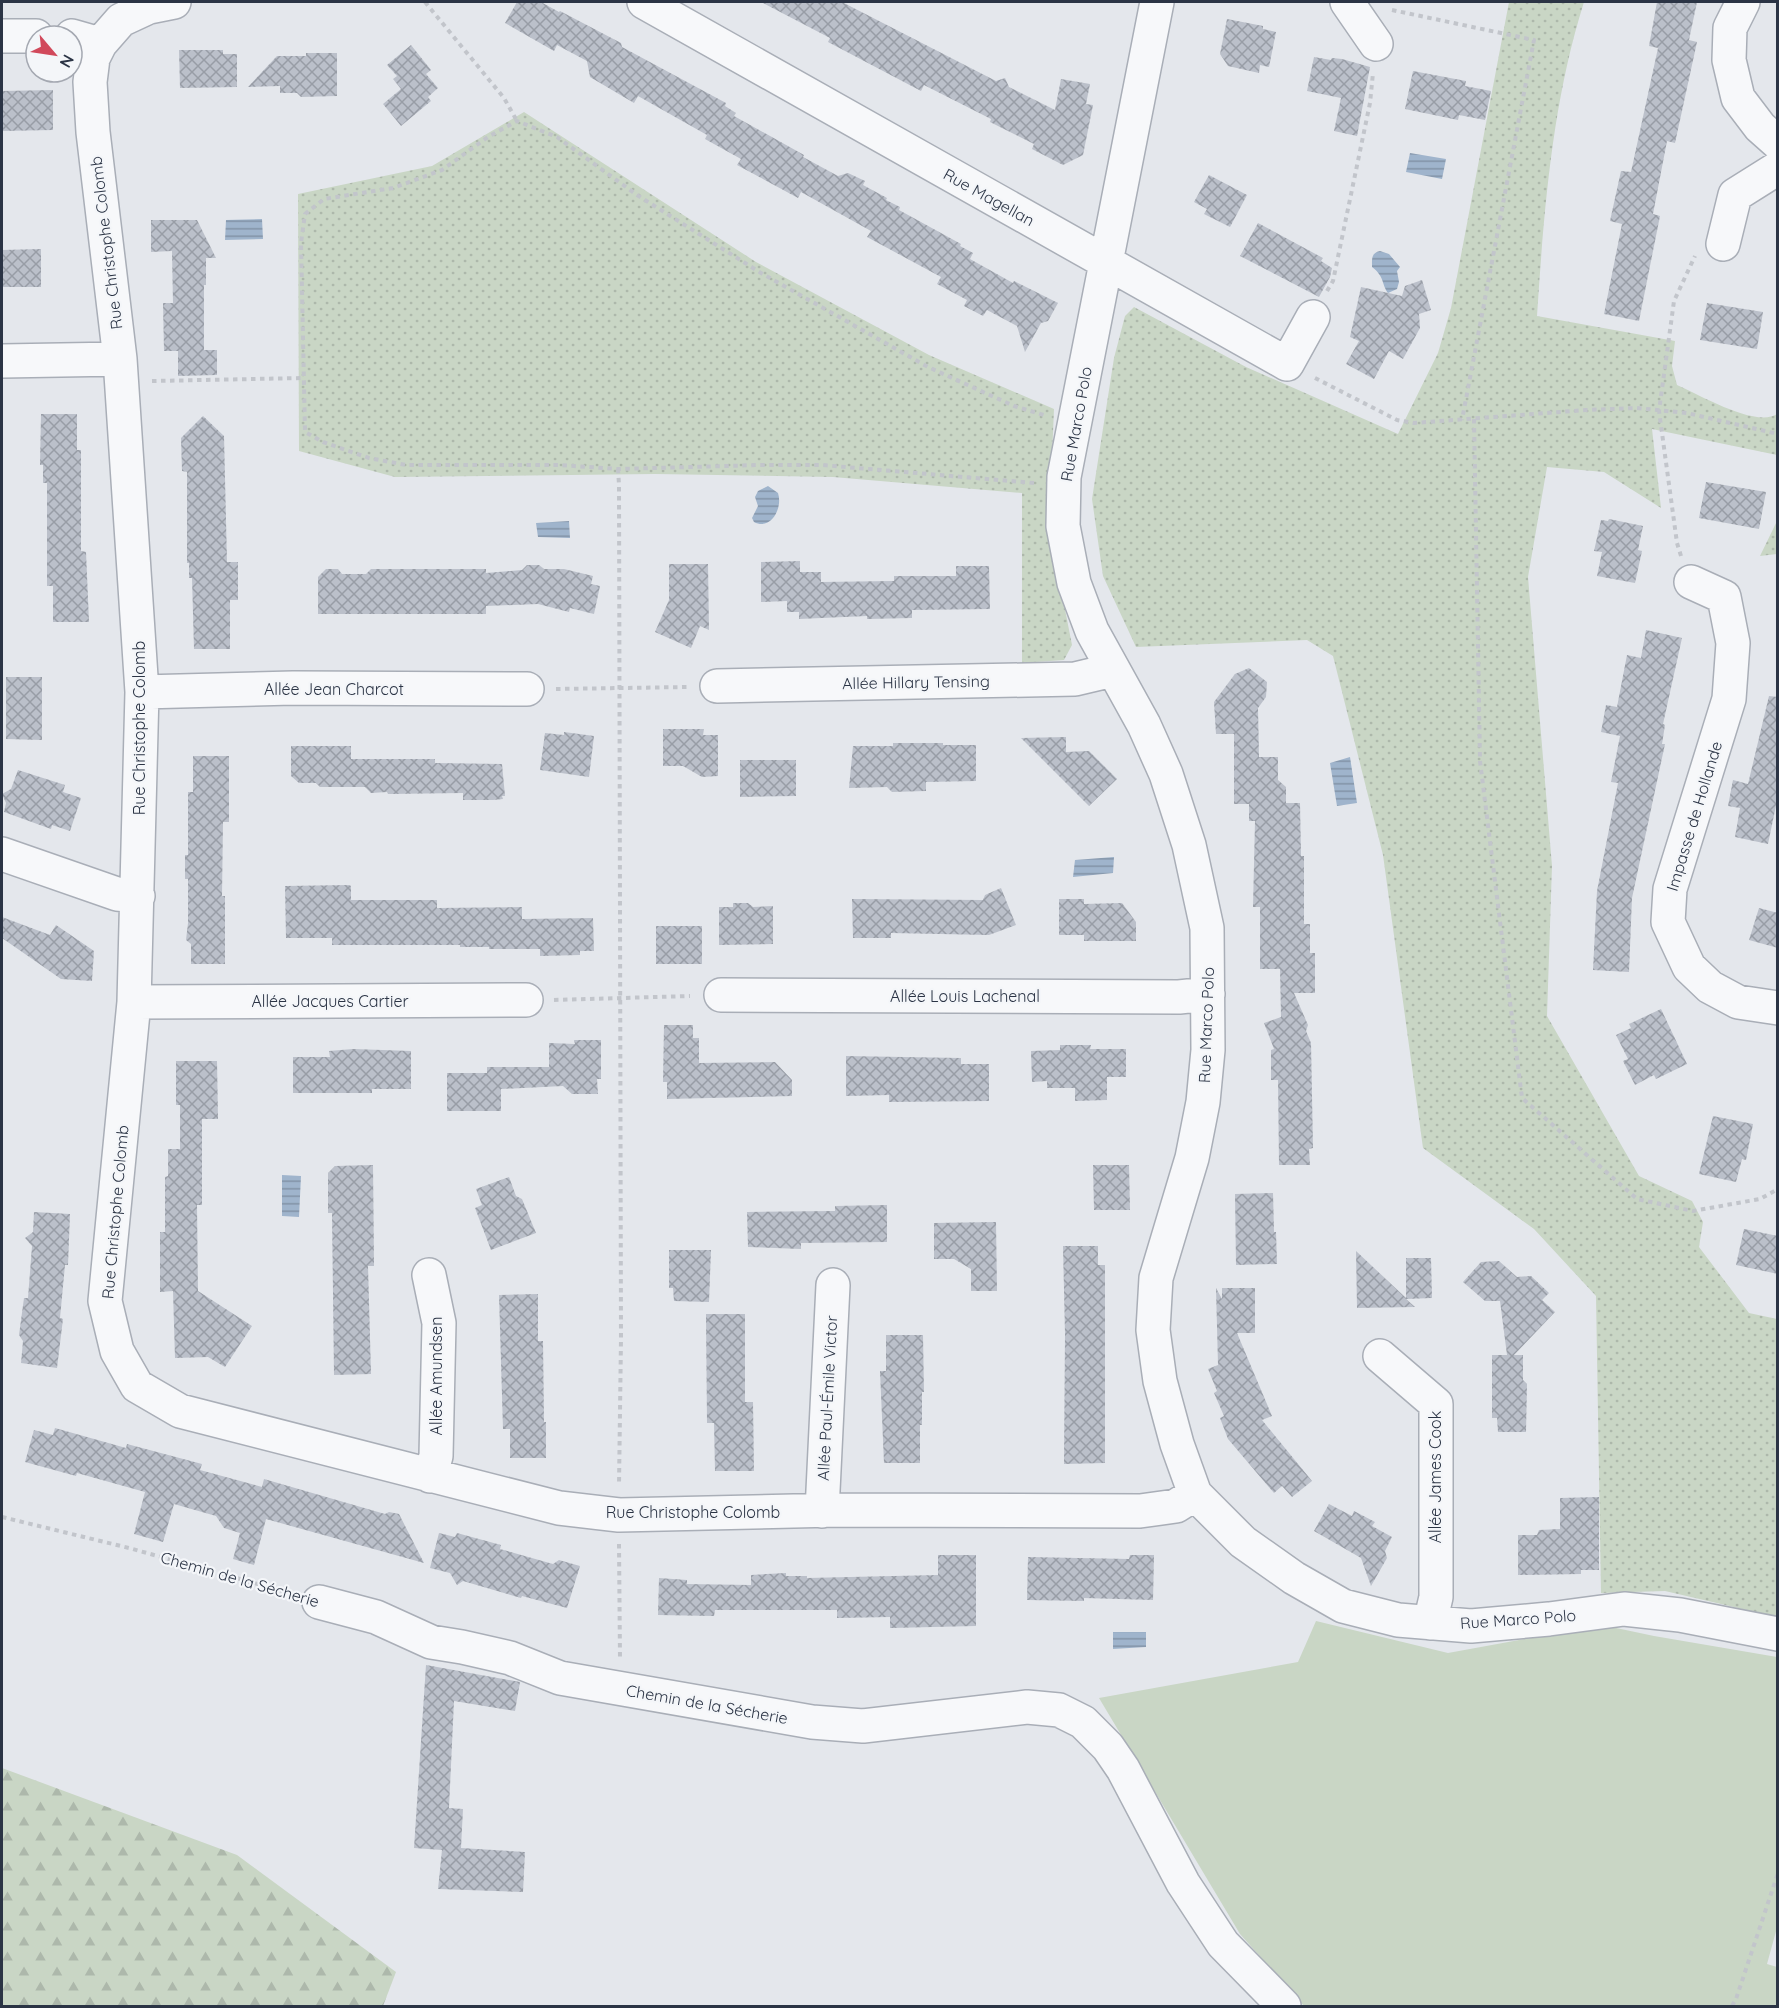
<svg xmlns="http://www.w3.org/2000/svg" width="1779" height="2008" font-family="Quicksand,sans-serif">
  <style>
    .grass { fill: #c9d6c5 }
    .forest { fill: url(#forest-firs) }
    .park { fill: url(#park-dots) }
    .water { fill: url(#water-rules) }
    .building { fill: url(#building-cross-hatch) }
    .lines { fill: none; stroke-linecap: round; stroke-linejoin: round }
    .minor-casing { stroke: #a9aeb7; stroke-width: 36 }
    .path { stroke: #c2c5cb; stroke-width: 4; stroke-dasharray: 4.5 4.5; stroke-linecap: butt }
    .minor { stroke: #f7f8fa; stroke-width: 33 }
    .labels { text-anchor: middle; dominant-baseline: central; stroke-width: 4.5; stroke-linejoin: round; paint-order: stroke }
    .street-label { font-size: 16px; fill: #2b3445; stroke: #f4f6f9 }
  </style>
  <defs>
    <pattern id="forest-firs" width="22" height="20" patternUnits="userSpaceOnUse" patternTransform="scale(1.5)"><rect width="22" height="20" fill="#c9d6c5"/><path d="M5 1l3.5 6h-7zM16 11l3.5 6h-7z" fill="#adb8ab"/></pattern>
    <pattern id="park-dots" width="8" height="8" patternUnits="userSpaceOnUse" patternTransform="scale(1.5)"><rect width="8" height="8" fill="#c9d6c5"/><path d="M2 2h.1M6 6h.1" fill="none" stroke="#adb8ab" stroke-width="1.8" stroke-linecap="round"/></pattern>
    <pattern id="water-rules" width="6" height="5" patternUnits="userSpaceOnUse" patternTransform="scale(1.5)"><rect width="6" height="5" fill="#9fb4cc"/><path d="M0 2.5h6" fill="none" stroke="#8293a7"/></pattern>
    <pattern id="building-cross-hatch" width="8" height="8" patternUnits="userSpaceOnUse" patternTransform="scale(1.5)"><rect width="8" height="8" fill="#bbc0ca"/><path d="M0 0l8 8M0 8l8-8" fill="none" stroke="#989da6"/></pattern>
  </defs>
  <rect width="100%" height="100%" fill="#e4e7ec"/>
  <path class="grass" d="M1316,1621L1448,1653L1602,1625L1654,1636L1777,1657L1778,1924L1767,1964L1777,1967V2006H1304L1240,1934L1099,1698L1298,1662Z"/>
  <path class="forest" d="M2,1768L237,1855L396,1972L383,2006H2Z"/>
  <path class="park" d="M1509,2H1584C1552,103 1544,210 1537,316L1675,341L1672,366L1677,385C1700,395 1756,428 1777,414V455L1652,429L1661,508L1604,472L1547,467L1528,577L1552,866L1547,1016L1639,1176L1692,1201L1703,1222L1699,1247L1749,1313L1777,1319V1617L1665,1591L1601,1593L1596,1296L1534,1229L1423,1148L1383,855L1333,656L1307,640L1136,647L1103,576L1092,499L1114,358L1125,316L1134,307L1246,367L1398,434L1438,353L1451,308Z
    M524,112L756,262L929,355L1054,409L1049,528L1072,645L1064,660L1022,663V493L833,477L655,474L395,477L299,451L298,194L432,166Z
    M1777,521V554L1760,556Z"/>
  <path class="water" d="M1410,153L1446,159L1442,179L1406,172Z
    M262,219L263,239L225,240L226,220Z
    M1380,251L1389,254L1400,267L1397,271L1399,282L1397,289L1388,293C1381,283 1385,277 1372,267C1372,259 1371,253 1380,251Z
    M768,486L778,493C783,508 771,531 754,522L752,518L758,506L755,497L758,491Z
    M569,521L570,538L538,537L536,523Z
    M1350,757L1357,803L1337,806L1330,763Z
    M1114,857L1113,873L1073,877L1075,860Z
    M282,1175L301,1176L299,1217L282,1216Z
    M1113,1632H1146V1647L1113,1649Z"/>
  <path class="building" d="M517,2H541L559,12L560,11L621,43L622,47L726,103L725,106L736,113L734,116L804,155L803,157L838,176L848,173L865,181L863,185L887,198L886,200L900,207L899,210L961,244L960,246L973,253L970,259L1013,283L1014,281L1058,303L1048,321L1041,323L1025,352L1017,326L987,310L983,316L964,306L967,300L937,284L941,277L867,237L871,231L801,192L798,198L737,165L741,159L705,139L707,135L638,96L634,103L590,77L587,61L557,45L554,51L505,23Z
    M761,2H842L996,81L1005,78L1009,87L1055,110L1061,79L1090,84L1086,104L1093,105L1083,155L1063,165L1032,149L1034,144L990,122L991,119L924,85L921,91L828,42L830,38Z
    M1657,2H1697L1689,40L1697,42L1675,143L1667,141L1653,214L1660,216L1639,321L1604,314L1622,224L1610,221L1621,171L1631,172L1658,48L1649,46Z
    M1227,19L1263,26V29L1276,32L1269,67L1260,65L1259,73L1228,66L1220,54Z
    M411,45L431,70L426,74L438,88L428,97L431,101L401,126L383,104L401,89L393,79L397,76L387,65Z
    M179,50H223V54H237V87L180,88Z
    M306,53H337V96L301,97L297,93H280V86L248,87L277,56H306Z
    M1314,57L1331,60L1332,58L1342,59L1370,67L1357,136L1334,131L1341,98L1307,91Z
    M1413,71L1466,81L1465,86L1491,91L1485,120L1459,115L1458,120L1405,109Z
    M53,90V130L2,131V91Z
    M1209,175L1247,195L1230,227L1204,214L1207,209L1194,202Z
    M151,220H197L216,258H206V285H204V350H217V375L178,376V351H164L163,303H173L172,251L151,252Z
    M1258,223L1323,258L1321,261L1332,268L1330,277L1319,297L1240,256Z
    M41,249V287H2V250Z
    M1422,280L1431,310L1419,314L1420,328L1403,359L1389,351L1374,379L1346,364L1359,341L1350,337L1361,287L1402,296L1405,286Z
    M1707,303L1763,312L1757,349L1700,340Z
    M41,414H77V450H81V551L86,552L89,622H53V586H47V483H43V465H40Z
    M203,416L224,436L227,562H238V600H230V649H194L192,578H189V563H187V472L182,471L181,438Z
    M1706,482L1766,492L1759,529L1699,518Z
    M1609,519L1643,526L1638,550L1642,551L1635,583L1597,576L1602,552L1594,551L1601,520L1608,521Z
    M800,561V572H821V582L894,581V576H956V566H989L990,609L912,610V618L867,619V616L799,619V612H787V601L761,602V562Z
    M669,564H708L709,630L700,626L691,648L655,632L669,600Z
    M527,565H539L544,569H564L593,576L591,584L600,586L594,614L570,608L569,612L538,604L486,606V614H318V577L326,569H338L342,574H366L371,569H486V573L522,570Z
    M1646,630L1682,638L1663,724L1665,725L1662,744H1665L1632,898L1629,972L1593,970L1597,891L1618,783L1611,782L1620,736L1601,732L1606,705L1617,707L1627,655L1641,658Z
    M1249,668L1267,682L1266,697L1258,708L1259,757H1278V780L1286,787V803H1300L1301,856H1304V924H1310V953H1315V993H1294L1308,1025L1306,1031L1311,1043L1313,1148L1309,1149L1310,1165H1279L1278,1080H1271V1050L1274,1049L1264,1023L1281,1017L1280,969H1260V907H1253L1255,821H1249V804H1234V734H1216L1214,702L1235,674Z
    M6,677H42V740L6,739Z
    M1769,696L1778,697V796L1768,844L1735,837L1740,808L1728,806L1733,780L1748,784Z
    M663,729H704L703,735H718V776L702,777L683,766H663Z
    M564,732L594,736L589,777L540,770L545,733L564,735Z
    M1066,737V752L1089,751L1117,779L1089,806L1021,738Z
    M893,743H943V745H976V781L926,782V791L892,792L887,787L849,788L853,746H893Z
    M291,746H351V759H435V763L502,764L505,796H502L503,799L493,800H463V793L388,794L387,792L371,793L365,787H320L316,783H299L291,776Z
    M193,756H229V822H223L222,896H225V964H191V944L186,940L188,923V879H185V855H188V792H193Z
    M740,760H796V796L740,797Z
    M18,770L65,785L63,792L81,798L70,831L52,825L51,829L4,812L6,803L2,794L11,789Z
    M349,885L351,886V900H437V908L522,907V919L593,918L594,951H580V955L540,956V949H489V947H460V945H332V938H286L285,886Z
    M1001,888L1016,925L989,935L891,933V938H853L852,899L983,900L985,895Z
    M1059,899H1084V904L1122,903L1136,922V941H1084V935H1059Z
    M733,903H748L753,907L773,906V944L719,945V907H733Z
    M1759,908L1778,913V948L1749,940Z
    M2,917L50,935L56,925L94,951L92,981L61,979L2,938Z
    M656,926H702V964H656Z
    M1661,1009L1687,1064L1656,1079L1654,1075L1635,1085L1623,1061L1628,1059L1616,1035L1631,1028L1629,1024Z
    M664,1025H693V1038H699V1063L775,1062L792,1080V1096L667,1099V1082H663Z
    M574,1040H601V1079H597L598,1094H572L563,1086L501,1089V1111H447V1073H487V1067H549V1043L575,1044Z
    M1060,1045H1091L1090,1049H1126V1077H1107V1100L1075,1101V1088H1047V1081L1032,1082L1031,1051L1060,1050Z
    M353,1049L411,1051V1089H372V1093H293V1057H330L329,1051Z
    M846,1056L961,1058V1064H989V1101L889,1102V1095L846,1096Z
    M176,1061H217L218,1119H202V1205H197L198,1291L252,1326L225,1367L208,1357L175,1358L173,1291L160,1292V1232H165V1177L168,1176V1149H180V1105H176Z
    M1713,1116L1753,1124L1746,1160L1742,1159L1736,1182L1699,1174Z
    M373,1165L374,1266H368L371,1374L334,1375L332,1213H328V1173L335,1166Z
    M1093,1165H1129L1130,1210H1094Z
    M509,1177L516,1196L522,1199L536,1233L491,1250L475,1208L482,1205L476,1189Z
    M1273,1193L1274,1232H1276L1277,1264L1236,1265L1235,1194Z
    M887,1205V1242L801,1243V1249L748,1247L747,1212L835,1211V1206Z
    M34,1212L70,1214L68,1265H65L60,1318L63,1319L57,1368L21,1363L23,1341L19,1335L24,1298H28L32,1246L25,1238L33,1232Z
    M996,1222L997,1291H971V1269L954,1259H934V1223Z
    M1744,1229L1778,1236V1274L1736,1265Z
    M1063,1246H1098V1265H1105V1463L1064,1464L1065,1334Z
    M669,1250H711L709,1302L674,1301L673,1288H669Z
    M1356,1251L1406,1298V1258H1431L1432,1298L1406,1299L1415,1307L1357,1308Z
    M1499,1261L1517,1277L1531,1276L1549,1293L1542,1300L1555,1312L1514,1355H1523V1380L1527,1384L1526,1432H1498L1497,1418H1492V1355H1507L1500,1301H1485L1463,1282L1481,1262Z
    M1216,1288L1222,1299V1288H1255V1333H1237L1272,1416L1262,1420L1312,1481L1292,1497L1282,1486L1274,1493L1228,1439L1220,1418L1224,1416L1214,1393L1217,1391L1208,1369L1218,1365Z
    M538,1294V1341H543L544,1422H546V1458H510V1429H503L499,1295Z
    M706,1314H745V1402H753L754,1471H715L714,1423H707Z
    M886,1335H923L924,1392H922V1425H920V1463H884L880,1371H886Z
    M55,1428L126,1448L127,1444L202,1464L200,1470L262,1487L264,1479L385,1514L389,1512L399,1514L424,1563L266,1519L254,1565L233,1559L240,1533L224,1528L216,1516L174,1504L163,1542L134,1534L145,1492L77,1473L76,1476L25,1462L34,1430L53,1435Z
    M1599,1497V1570H1581V1574L1518,1575V1535H1537L1539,1530L1560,1529V1498Z
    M1329,1504L1352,1516L1354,1511L1375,1522L1372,1526L1392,1537L1385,1551L1387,1558L1371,1586L1361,1558L1314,1531Z
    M439,1533L455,1537L457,1533L501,1545L500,1549L553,1564L559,1560L580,1566L567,1608L522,1596L521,1598L463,1581L457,1585L450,1573L430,1568Z
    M938,1555H976V1626L890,1628V1617L837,1618V1610H715L714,1616L658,1615L659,1578L687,1580V1584L751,1585V1575L786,1573V1576H807V1578L938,1575Z
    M1130,1555H1154L1153,1600L1084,1598V1601L1027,1600L1028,1557L1129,1559Z
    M426,1665L520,1682L515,1711L454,1701L449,1808L463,1809L461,1848L525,1852L523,1892L438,1889L442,1850L414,1848Z"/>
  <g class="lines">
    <defs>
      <path id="minor" d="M174,2L149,7L121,20L100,44L93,58L90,82L93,132L120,359L142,692L134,1002L105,1301L117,1351L137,1386L180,1411L559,1508L619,1515L836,1510L1140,1511L1176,1506L1195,1494
        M644,2L1287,364L1313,317
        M1157,2L1064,477L1063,526L1074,583L1092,631L1144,725L1166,774L1189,845L1207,928L1208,1050L1203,1102L1192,1158L1156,1278L1153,1330L1160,1381L1177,1444L1195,1494L1243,1542L1294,1578L1343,1606L1398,1620L1471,1626L1549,1619L1624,1609L1680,1615L1778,1634
        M1347,2L1376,44
        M1743,2L1730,28L1729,60L1738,98L1760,127L1778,143
        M2,36H36
        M72,36L100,44
        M1723,244L1735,195L1778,168
        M2,361L120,359
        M1691,582L1724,597L1733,643L1729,699L1670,889L1668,922L1689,967L1710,987L1738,1002L1778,1008
        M717,686L1075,679L1113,670
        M142,692L293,688L527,689
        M2,854L117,894L138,896
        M721,995L1179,997L1208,994
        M134,1002L526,1000
        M429,1275L439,1323L436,1456L430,1476
        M1380,1356L1436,1404V1597L1430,1623
        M822,1511L833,1285
        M319,1602L376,1617L431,1642L462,1647L510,1658L560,1678L812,1722L863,1726L1027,1707L1059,1710L1083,1722L1108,1747L1123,1769L1183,1883L1223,1944L1284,2006"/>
    </defs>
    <use href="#minor" class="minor-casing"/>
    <path class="path" d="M425,2L504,98L517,121
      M1392,10L1534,40L1462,420
      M1327,291L1333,281L1370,103L1373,73
      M1315,378L1397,420L1414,423L1586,410L1637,408L1687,413L1778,434
      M152,381L304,378
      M1474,419L1480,761L1522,1098L1637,1199L1693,1211L1760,1199L1778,1189
      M618,469L619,485L621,1338L619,1485
      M1034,483L822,465H760L618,469L559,465H406L369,458L323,442L305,432L301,243L305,214L324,199L393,188L442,170L488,137L517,121L557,137L637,195L761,273L928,367L1014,406L1047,416
      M1681,556L1677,543L1659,411L1674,301L1695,256
      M556,689L687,687
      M554,1000L690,996
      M2,1517L129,1548L290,1593
      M619,1544L620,1659
      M1732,2006L1736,1999L1778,1873"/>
    <use href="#minor" class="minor"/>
  </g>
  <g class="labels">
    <g class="street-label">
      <text transform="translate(989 197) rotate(29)">Rue Magellan</text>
      <text transform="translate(106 243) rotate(-97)">Rue Christophe Colomb</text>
      <text transform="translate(1076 424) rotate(-80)">Rue Marco Polo</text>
      <text transform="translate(916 682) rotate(-1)">Allée Hillary Tensing</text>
      <text x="334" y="689">Allée Jean Charcot</text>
      <text transform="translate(139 728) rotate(-90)">Rue Christophe Colomb</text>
      <text transform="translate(1694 816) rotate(-73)">Impasse de Hollande</text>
      <text x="965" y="996">Allée Louis Lachenal</text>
      <text x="330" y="1001">Allée Jacques Cartier</text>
      <text transform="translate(1206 1025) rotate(-88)">Rue Marco Polo</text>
      <text transform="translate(115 1212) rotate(-85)">Rue Christophe Colomb</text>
      <text transform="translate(436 1376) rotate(-90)">Allée Amundsen</text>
      <text transform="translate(827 1398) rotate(-87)">Allée Paul-Émile Victor</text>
      <text transform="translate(1435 1477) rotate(-90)">Allée James Cook</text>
      <text x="693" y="1512">Rue Christophe Colomb</text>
      <text transform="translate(240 1579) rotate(16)">Chemin de la Sécherie</text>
      <text transform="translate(1518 1619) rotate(-4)">Rue Marco Polo</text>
      <text transform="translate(707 1704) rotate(10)">Chemin de la Sécherie</text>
    </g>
  </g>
  <rect width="1779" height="2008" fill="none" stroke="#2b3445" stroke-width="6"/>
  <g transform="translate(54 54) rotate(119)"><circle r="28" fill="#f4f6f9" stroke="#a4a8b1" stroke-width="1.5"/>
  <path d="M0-4.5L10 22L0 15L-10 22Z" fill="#d1495b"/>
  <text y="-9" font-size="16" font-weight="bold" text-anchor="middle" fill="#2b3445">N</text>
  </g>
</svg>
